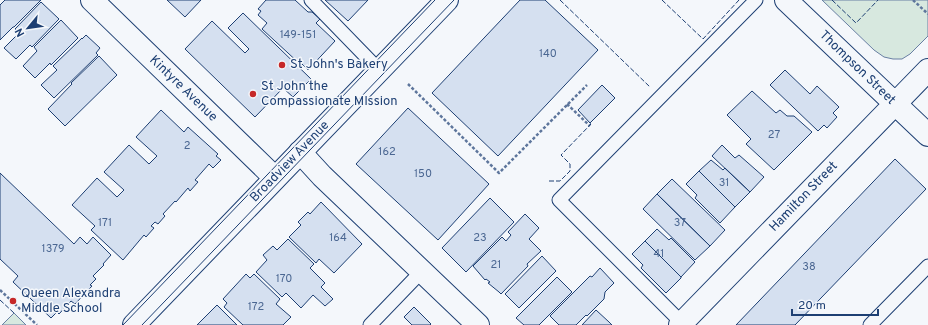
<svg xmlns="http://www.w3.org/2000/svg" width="928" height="325" font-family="Overpass,sans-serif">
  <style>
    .green { fill: #d7e8df; stroke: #687fa3 }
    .building { fill: #d5e0f0; stroke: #1d3f73 }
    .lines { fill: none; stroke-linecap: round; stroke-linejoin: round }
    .lane-casing { stroke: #1d3f73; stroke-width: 15 }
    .street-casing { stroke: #1d3f73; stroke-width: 24 }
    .secondary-casing { stroke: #1d3f73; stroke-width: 24 }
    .path { stroke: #5e769c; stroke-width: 2.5; stroke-dasharray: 3 2; stroke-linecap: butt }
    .lane { stroke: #f4f7fb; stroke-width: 13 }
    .street { stroke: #f4f7fb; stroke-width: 22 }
    .secondary { stroke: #f4f7fb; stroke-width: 22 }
    .tram { stroke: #1d3f73; stroke-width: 1 }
    .fence { stroke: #1d3f73; stroke-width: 1; stroke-dasharray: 5 2; stroke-linecap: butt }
    .poi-dot { fill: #c62828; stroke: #f4f7fb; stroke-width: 1.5 }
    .labels { text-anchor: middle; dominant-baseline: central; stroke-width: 3; stroke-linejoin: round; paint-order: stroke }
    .number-label { font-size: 11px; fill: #4b6792 }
    .poi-label { font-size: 13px; fill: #1d3f73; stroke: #f4f7fb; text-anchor: start }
    .street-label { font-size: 13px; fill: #1d3f73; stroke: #f4f7fb }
  </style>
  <rect width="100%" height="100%" fill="#f4f7fb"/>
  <path class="green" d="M822,0H928V36L910,54L902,59H893L884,57L874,50Z
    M14,313L26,325H2Z"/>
  <path class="building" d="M5,0H41L14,27H13L0,40V5Z
    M167,0H201L185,17Z
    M266,0H295L308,12H312L320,19L316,23L335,41L308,70L302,64L301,65L262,29L267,23L258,15L261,11L258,9Z
    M325,0H368L348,21Z
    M520,0H545L598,50L498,156L432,93Z
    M41,2L59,19L32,47L30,45L16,59L4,48L19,33L15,29Z
    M243,13L311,79L293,97L283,88L255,117L185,49L212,21L245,53L249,49L228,28Z
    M61,20L78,38L51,65L50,63L35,78L23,66L37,51L34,47Z
    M86,35L100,48L96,53L98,55L54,98L41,85L57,70L53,66L82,38V39Z
    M99,56L117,75L65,126L48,109L72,84L71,83Z
    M785,70L810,94L817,86L839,107L833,113L837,117L827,128L824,125L818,131L770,85Z
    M602,85L615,98L590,123L578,110Z
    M752,91L776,113L780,110L787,116H794L812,132L774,170L746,144L751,139L727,115Z
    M408,108L489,184L438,240L356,164Z
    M161,110L184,132L188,127L218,154L216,156L221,160L213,168L209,164L195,180L198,182L190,191L188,188L176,202L175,201L163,214L165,216L158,224L155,222L151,226L154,228L146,237L144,235L123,260L91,230L95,226L72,205L97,178L117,197L124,190L104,172L129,145L149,164L157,156L136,137Z
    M722,145L735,158L739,155L764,177L750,192L712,156Z
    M895,159L926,189L795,325H736Z
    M711,160L723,170L725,168L750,192L735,207L699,171Z
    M699,171L735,207L720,223L695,198L697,195L686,184Z
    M0,173L74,244L80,237L87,244L93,237L111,255L103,264L104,265L93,276L96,279L90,285L92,286L75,304L71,301L59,314L57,312L51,318L13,282L18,276L0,259Z
    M672,179L725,230L710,246L657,194Z
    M657,194L710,246L695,260L643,209Z
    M490,198L514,222L466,272L442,248Z
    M321,202L362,244L334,273L319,259L316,263L289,237L301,225L298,222L308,212L310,214Z
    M525,214L539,228L529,239L541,251L527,264L528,266L501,294L499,292L488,283L490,282L486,279L485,280L473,266L502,237L506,241L511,235L508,232Z
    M657,229L669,240L671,238L695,262L681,277L645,241Z
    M288,239L314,264L310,268L325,283L321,287L333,299L325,306L313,295L301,308L286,293L282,297L256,272L267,260L263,255L273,246L277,250Z
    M645,241L681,277V278L666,293L641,268L643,265L632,254Z
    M542,256L556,271L519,308L505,294Z
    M600,268L614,283L605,292L604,299L587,316L586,315L576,325H559L550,316L590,276L592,277Z
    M246,274L250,278L254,274L280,299L276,304L291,317L283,325H243L224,307L227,303L223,299Z
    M557,277L572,292L539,325H524L516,318Z
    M217,305L237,325H197Z
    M414,307L431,324L430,325H412L404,317Z
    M596,310L609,322L612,325H582Z"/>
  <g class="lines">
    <defs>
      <path id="lane" d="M311,0L379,70
        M682,323L559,200L756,0
        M370,325L421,272
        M870,325L928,266"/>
      <path id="street" d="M92,0L275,178
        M786,0L928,135
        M300,152L322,176L478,325
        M680,325L928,70"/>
      <path id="secondary" d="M134,325L447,0"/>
    </defs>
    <use href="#lane" class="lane-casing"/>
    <use href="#street" class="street-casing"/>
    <use href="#secondary" class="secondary-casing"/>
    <path class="path" d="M913,0L928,14
      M408,84L499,173L587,85
      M567,104L590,126
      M0,290L37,325"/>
    <use href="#lane" class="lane"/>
    <use href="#street" class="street"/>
    <use href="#secondary" class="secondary"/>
    <path class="tram" d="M123,325L435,0
      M142,325L454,0"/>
    <path class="fence" d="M560,0L650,87
      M662,0L703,39L739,0
      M832,0L856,23L878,0
      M549,181H560L570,171V164L561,155L591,124L590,123
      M0,300L14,313"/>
  </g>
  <g class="poi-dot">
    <circle cx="282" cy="65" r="4"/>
    <circle cx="253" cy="94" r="4"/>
    <circle cx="13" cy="301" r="4"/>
  </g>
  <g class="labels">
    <g class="number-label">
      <text x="298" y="35">149-151</text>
      <text x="548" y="54">140</text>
      <text x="774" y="135">27</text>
      <text x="187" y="146">2</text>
      <text x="387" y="152">162</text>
      <text x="423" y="174">150</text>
      <text x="724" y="183">31</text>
      <text x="105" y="223">171</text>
      <text x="680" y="223">37</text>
      <text x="338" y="238">164</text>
      <text x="480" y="238">23</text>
      <text x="53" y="249">1379</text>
      <text x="659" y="254">41</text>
      <text x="496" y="265">21</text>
      <text x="809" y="267">38</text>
      <text x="284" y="279">170</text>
      <text x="256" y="307">172</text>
    </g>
    <g class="poi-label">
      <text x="290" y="65">St John's Bakery</text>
      <text x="261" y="87">St John the<tspan x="261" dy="15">Compassionate MIssion</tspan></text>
      <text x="21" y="294">Queen Alexandra<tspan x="21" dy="15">Middle School</tspan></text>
    </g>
    <g class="street-label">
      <text transform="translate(857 68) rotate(44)">Thompson Street</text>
      <text transform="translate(183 89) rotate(44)">Kintyre Avenue</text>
      <text transform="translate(290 162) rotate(-46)">Broadview Avenue</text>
      <text transform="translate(804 197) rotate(-46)">Hamilton Street</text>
    </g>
  </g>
  <g transform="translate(28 28) rotate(241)" stroke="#f4f7fb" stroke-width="3" paint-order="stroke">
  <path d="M0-3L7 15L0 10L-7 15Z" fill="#1d3f73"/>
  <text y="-6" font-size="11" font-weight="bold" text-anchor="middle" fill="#1d3f73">N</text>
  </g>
  <path d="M792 309v6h86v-6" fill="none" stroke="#1d3f73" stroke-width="2"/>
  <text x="798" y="309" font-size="12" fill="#1d3f73" stroke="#f4f7fb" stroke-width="3" paint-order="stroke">20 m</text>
</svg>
